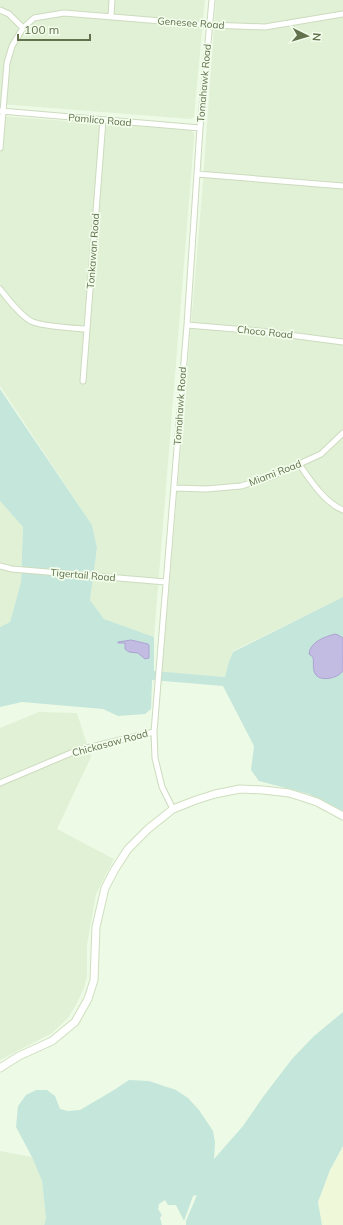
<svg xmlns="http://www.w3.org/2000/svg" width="343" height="1225" font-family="Mulish,sans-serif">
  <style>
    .residential { fill: #e1f1d5 }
    .commercial { fill: #eff9da }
    .green { fill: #c5e6db }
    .water { fill: #c3bce2; stroke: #ada3d3 }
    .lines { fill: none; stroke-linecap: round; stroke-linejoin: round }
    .street-casing { stroke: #cddbbf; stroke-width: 7 }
    .secondary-casing { stroke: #cfdfbe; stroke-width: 9 }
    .street { stroke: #fff; stroke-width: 5 }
    .secondary { stroke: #fff; stroke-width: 7 }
    .labels { text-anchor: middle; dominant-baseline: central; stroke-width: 3.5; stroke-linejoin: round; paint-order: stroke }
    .street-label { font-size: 10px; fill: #63714d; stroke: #f2fdec }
  </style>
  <rect width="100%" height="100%" fill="#edfae6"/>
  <path class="residential" d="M0,0H205L194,117L191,119L0,104Z
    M216,0H343V597L233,651L228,664L225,677L162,672L202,194Z
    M0,116L190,130L194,133V139L154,637L104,619L90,600L97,548L92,525L0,386Z
    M0,501L23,527L21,582L10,622L0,627Z
    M39,712L77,713L91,757L57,829L114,859L96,894L87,945V976L84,988L76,1005L68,1018L52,1033L0,1060V728Z
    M0,1151L32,1157L42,1181L46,1220L44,1225H0Z"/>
  <path class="commercial" d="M343,1147V1225H322L318,1202L330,1171Z"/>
  <path class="green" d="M0,389L92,525L97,548L90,600L104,619L154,637V671L225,677L228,664L233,652L343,597V812L309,794L259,781L251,770L254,746L223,686L152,680L151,709L145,714L118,716L103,709L22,702L0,707V627L10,622L21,582L23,527L0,501Z
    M343,1012V1146L330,1170L318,1202L322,1225H186V1221L197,1195L193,1196L184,1221L176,1205H168L165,1200L159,1204L158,1209L162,1215L160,1218L162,1225H44L46,1219L42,1181L32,1157L16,1127L18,1106L26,1095L36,1090H47L55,1096L60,1109L68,1111L80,1110L114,1090L129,1080L149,1081L176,1090L188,1098L199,1110L213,1131L215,1142L214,1159L243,1126L263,1097L292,1059L314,1036Z"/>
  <path class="water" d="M335,634L338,635L343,638C343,646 343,663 343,670C340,678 321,682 316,675C312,670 314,663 313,657L309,654C310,642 324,637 335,634Z
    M131,640L148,644L149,645V658L145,659L138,653L129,652L125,649V643H118V642Z"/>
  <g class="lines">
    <defs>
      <path id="street" d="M0,10L9,14L23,28
        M111,16L112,0
        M1,111L200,128
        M0,148L7,63L12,46L23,28L34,18L64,13L210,25L265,27L343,14
        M197,174L343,186
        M0,289C8,299 22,318 33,322C47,327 72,328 87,329
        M187,325L259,331L343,342
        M83,381L103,120
        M299,464C310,480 325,503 343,510
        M174,488L206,489L241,486L273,476L321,454L343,433
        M0,566L12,569L166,582
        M0,783L78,750L154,732
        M173,809L162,787L155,758L154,732L187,325L200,128L212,0"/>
      <path id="secondary" d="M0,1068L19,1056L52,1041L75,1022L88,999L94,980L96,927L105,888L115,869L128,849L148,829L173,809L196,800L215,794L240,789L263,790L289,793L302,797L317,802L343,816"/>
    </defs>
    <use href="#street" class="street-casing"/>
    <use href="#secondary" class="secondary-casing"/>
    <use href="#street" class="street"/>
    <use href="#secondary" class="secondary"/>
  </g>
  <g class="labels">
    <g class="street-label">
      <text transform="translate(191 23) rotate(4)">Genesee Road</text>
      <text transform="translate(204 83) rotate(-85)">Tomahawk Road</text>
      <text transform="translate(100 120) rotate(5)">Pamlico Road</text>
      <text transform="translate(93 251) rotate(-86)">Tonkawan Road</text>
      <text transform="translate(265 332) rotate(6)">Choco Road</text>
      <text transform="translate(180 406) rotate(-86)">Tomahawk Road</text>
      <text transform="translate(275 473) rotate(-21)">Miami Road</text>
      <text transform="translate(83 575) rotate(5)">Tigertail Road</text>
      <text transform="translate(110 743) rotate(-15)">Chickasaw Road</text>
    </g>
  </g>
  <g transform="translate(307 36) rotate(95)" stroke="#f2fdec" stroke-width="3" paint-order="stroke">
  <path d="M0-3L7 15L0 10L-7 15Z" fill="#63714d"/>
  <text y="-6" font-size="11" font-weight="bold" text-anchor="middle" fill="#63714d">N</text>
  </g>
  <path d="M18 34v6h72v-6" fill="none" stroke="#63714d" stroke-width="2"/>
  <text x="24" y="34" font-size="12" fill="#63714d" stroke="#f2fdec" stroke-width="3" paint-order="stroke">100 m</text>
</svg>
